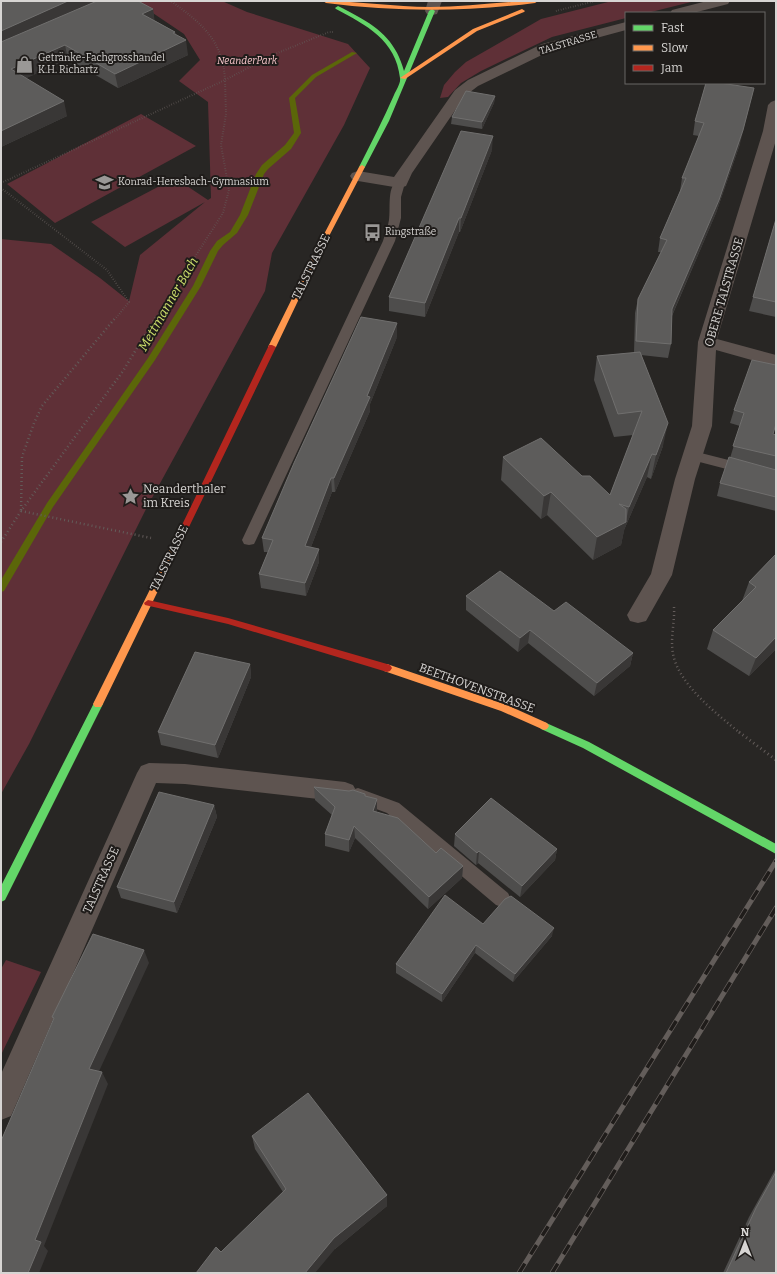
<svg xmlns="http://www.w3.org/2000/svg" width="777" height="1274" font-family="Bitter,serif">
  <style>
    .green { fill: #5f3037 }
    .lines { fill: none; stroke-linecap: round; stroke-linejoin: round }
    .stream { fill: #5b6609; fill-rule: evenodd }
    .path-far2 { stroke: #635c5a; stroke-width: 2; stroke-dasharray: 0.5 2; stroke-linecap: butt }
    .path-far1 { stroke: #635c5a; stroke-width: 2.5; stroke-dasharray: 1 3; stroke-linecap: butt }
    .path { stroke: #635c5a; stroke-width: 3; stroke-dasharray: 1 3.5; stroke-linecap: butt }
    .lane { fill: #5e5450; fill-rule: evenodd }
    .street { fill: #5e5450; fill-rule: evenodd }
    .fast { fill: #63d668; fill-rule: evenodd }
    .slow { fill: #ff974d; fill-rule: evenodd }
    .jam { fill: #b3261e; fill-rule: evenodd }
    .rail-casing { stroke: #635d5a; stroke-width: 5 }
    .rail { stroke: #1f1c1a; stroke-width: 3.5; stroke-dasharray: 11; stroke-linecap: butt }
    .wall { fill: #4e4d4c }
    .shaded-wall { fill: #393736 }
    .building { fill: #5d5c5b; stroke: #706f6e }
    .labels { text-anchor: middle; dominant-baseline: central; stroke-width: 4; stroke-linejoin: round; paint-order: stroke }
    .far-street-label { font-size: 10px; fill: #d7d5d3; stroke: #1f1c1a }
    .far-poi-label { font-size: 10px; fill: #d7d5d3; stroke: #1f1c1a; text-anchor: start }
    .far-park-label { font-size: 10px; font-style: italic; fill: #fbc9ce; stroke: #1f1c1a }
    .street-label { font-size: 12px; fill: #d7d5d3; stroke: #1f1c1a }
    .poi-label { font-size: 12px; fill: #d7d5d3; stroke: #1f1c1a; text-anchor: start }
    .water-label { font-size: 13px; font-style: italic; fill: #cee06c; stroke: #1f1c1a }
  </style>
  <rect width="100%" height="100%" fill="#282624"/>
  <path class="green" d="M135,1H222L247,12L348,44L370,68L344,125L272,253L265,291L146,509L29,744L1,794V239L51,244L100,278L129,301L140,255L205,202L125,247L91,222L175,178L208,200L211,198L208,102L179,81L200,60L184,34Z
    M612,1H695L647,13H626V18L552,37L481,71L461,83L448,97L440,98L444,85L455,72L466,62L494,46L541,19Z
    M141,114L196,146L55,223L7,184Z
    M6,960L41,972L1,1055V969Z"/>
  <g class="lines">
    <path class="stream" d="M352,52L357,53L316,77L295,98L301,133L291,149L268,169L264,174L248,215L237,233L223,245L218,251L201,286L155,360L53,507L4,591L1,592V580L47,503L148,358L193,286L210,251L217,241L230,232L240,215L256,174L262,165L285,145L294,133L289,98L312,75Z"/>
    <path class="path-far2" d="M556,11L595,1
      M1,183L225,80C223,40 201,23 171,1
      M1,188L107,270L129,302L116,318
      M156,318L223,213L229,190L221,145L226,114L225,80L275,54L329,32H333"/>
    <path class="path-far1" d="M21,510L22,457L34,423L42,406L116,317
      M21,511L151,538
      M1,542L21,511L123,371L156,317
      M674,607C675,622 670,638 673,654C679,685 717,714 740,733"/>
    <path class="path" d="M739,732L776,760"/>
    <path class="lane" d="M400,180L405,183L401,197V218L395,241L256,540L254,544L249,545L244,544L242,540L383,241C385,234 388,227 389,220C391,209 386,183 400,180Z
      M693,451L776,472V482L688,459L686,456L688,453Z
      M358,788L399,803L508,893L511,899L508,905L502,907L496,905L387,813L352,800L350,795L352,790Z"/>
    <path class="street" d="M428,1H442L437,14L432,15L427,14L425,11Z
      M707,1H730L728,4L693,13H670L672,10Z
      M626,22V30L552,50L478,86L465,96L412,173L406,186L400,188L358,181L352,179L350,176L352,173L358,171L394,177L455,90L468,80L542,44Z
      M776,100V140L717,339L776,355V367L716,350L712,426L695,479L672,575L646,621L638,623L630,621L627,615L651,574L675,479L692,426L698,342L763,131L768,105L771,102Z
      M149,763L185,764L345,782L353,785L357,792L353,799L345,802L185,784L156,783L11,1116L1,1120V1074L137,773L141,766Z"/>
    <path class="fast" d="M338,6C345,9 351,13 357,16C381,29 397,44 404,71L429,11L432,9L435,11L389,121L365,167L362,169L359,167C371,143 383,120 394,95C396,90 401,83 400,78C396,40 366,25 336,9L335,8Z
      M98,700L101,701L103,704L5,900L1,902V886L95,701Z
      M544,722L589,742L776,844V854L583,748L541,729L539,726L541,723Z"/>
    <path class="slow" d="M323,1C359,1 395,7 430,7C466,7 502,1 538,1L535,3C465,12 396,12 326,3Z
      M522,9L525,11L524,12L477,31L405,79L400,78L473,29Z
      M362,165L365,167L327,240L276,347L272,349H269L268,347L321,240L359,167Z
      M185,524L189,527L103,704L101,707H95L93,704L181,527Z
      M387,664L507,705L547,723L549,726L547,729L544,730L501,711L384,671L382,668L384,665Z"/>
    <path class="jam" d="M269,345H272L276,347L189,527L188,529H182L181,527Z
      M148,600L228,618L387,664L390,665L392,668L390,671L387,672L228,624L145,605L144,603Z"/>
    <defs>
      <path id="rail" d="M519,1273L776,861
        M552,1273L776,908"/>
    </defs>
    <use href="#rail" class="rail-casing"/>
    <use href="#rail" class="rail"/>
  </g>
  <path class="wall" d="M1,1L153,9L154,20L175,32L176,35L188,55L118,88L68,59L26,78L67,116L1,147Z
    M706,83L740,144L716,213L672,316L671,344L668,358L641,355L663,446L651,479L647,477L624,530L621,545L593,560L547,515L541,519L501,480L503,457L610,495L633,435L614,437L594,380L597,356L634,353L635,313L638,299L661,252H658L660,238L680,191L682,178L699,136L693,135L695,121Z
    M495,96L494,103L482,129L451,124L452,117Z
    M492,150L460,232H459L425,317L389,311V297Z
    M776,219V317L749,311Z
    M397,337L370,404V411L335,492H332L311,547L319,562L306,596L261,588L259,574L268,552H264L262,538Z
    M776,365L773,434L776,435V511L717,496L720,483L730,458L740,426L730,423L734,410Z
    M776,554V649L749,676L707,649L713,630L742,601L749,582Z
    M466,596L554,611L633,653L630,666L594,696L528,643L518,652L466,610Z
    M250,664L251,677L218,758L161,745L158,732Z
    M314,787L365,794V796L377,799V813L436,853L463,866L462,878L428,909L355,838L349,852L325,846V834L332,815L315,800Z
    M214,805L217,817L177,913L121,898L117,887Z
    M455,834L557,849L555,860L520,897L478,863L476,865L454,846Z
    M483,924L552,936L513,982L475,953L442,1002L396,973V964Z
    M252,1136L387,1206L335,1249L221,1252L283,1192L255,1149Z
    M776,1168V1273H723L749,1217Z"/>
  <path class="shaded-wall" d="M68,1H102L1,47V31Z
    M153,9L155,23L142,14Z
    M175,32L177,44L186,40L188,55L118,88L115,74L173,33Z
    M65,45L68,59L14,84L11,69Z
    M754,88L740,144L716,213L669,322L672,309Z
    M495,96L494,103L482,129V122Z
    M64,101L67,116L1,147V131Z
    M493,136L492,150L460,232L461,218Z
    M459,218V232L425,317V303Z
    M397,323V337L370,404V411L335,492L334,478Z
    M668,423L663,446L651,479L656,455Z
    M652,454L647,477L624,530L629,507Z
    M331,478L332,492L306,560L305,546Z
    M551,492L547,515L541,519L544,496Z
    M626,522L621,545L593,560L597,537Z
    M319,549V562L306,596L305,583Z
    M530,630L528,643L518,652L520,638Z
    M776,637V649L749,676L756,658Z
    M633,653L630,666L594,696L597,683Z
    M250,664L251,677L218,758L215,745Z
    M377,799V812L373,824V811Z
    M214,805L217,817L177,913L174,902Z
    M354,826L355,838L349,852V840Z
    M557,849L555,860L520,897L522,886Z
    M479,851L478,863L476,865L477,853Z
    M463,866L462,878L428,909L429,897Z
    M554,928L552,936L513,982L515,974Z
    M476,945L475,953L442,1002V994Z
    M144,950L149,963L95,1080L89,1069Z
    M102,1072L108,1084L44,1246L48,1251L39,1273H28L35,1240Z
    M387,1195V1206L335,1249L315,1273H305L334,1238Z"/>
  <path class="building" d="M1,1H68L1,31Z
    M97,1H138L153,9L142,14L175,32L173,33L186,40L115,74L65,45L11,69L64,101L1,131V42Z
    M706,83H720L754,88L743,130L719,200L672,309L671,344L636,341L638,299L667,240L660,238L686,178H682L704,123L695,121Z
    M466,91L495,96L482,122L452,117Z
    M461,131L493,136L461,218H459L425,303L389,297Z
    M776,219V302L753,297Z
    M361,317L397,323L367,396L370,397L334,478H331L305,546L319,549L305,583L259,574L273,540L262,538L294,463Z
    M640,352L668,423L656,455L652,454L629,507L619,504L626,509V522L597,537L551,492L544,496L503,457L541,438L582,476H590L610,495L642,411L618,414L597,356Z
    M752,360L776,365V424L773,434L776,435V456L733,446L744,413L734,410Z
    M729,457L776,470V497L720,483Z
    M776,554V637L756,658L713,630L756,587L749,582Z
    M500,571L554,611L566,602L633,653L597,683L530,630L520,638L466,596Z
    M195,652L250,664L215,745L158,732Z
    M314,787L349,791L353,790L365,794V796L377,799L373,811L398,818L436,853L441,848L463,866L429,897L354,826L349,840L325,834L335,807Z
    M159,792L214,805L174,902L117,887Z
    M491,798L557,849L522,886L479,851L477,853L455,834Z
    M445,895L483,924L505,899L511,896L554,928L515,974L476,945L442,994L396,964Z
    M93,934L144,950L89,1069L102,1072L35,1240L41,1242L28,1273H1V1141L54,1018L52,1017Z
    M308,1093L387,1195L334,1238L305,1273H196L216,1247L221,1252L286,1189L252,1136Z
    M776,1172V1273H726L756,1208Z"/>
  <defs>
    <symbol id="shop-bare" viewBox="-9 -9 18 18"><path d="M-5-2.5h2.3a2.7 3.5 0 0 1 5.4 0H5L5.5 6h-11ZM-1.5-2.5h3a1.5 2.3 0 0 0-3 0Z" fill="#9a9896" stroke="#1f1c1a" stroke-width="2.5" paint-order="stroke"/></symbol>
    <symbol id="school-bare" viewBox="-9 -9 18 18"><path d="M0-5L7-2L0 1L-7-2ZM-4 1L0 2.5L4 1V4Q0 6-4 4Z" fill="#9a9896" stroke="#1f1c1a" stroke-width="2.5" paint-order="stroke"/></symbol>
    <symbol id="bus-bare" viewBox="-9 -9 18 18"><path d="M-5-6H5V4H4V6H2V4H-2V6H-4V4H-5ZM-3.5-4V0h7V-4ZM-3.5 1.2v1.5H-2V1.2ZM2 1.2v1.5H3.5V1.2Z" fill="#9a9896" stroke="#1f1c1a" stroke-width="2.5" paint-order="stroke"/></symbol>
    <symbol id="sight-bare" viewBox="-9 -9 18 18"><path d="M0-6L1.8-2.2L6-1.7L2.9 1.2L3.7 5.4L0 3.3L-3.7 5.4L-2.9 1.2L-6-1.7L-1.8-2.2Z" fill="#9a9896" stroke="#1f1c1a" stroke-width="2.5" paint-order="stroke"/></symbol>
  </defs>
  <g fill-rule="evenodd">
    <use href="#shop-bare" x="12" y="52" width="25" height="25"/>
    <use href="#school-bare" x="92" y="170" width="25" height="25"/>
    <use href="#bus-bare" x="360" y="220" width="25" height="25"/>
    <use href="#sight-bare" x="118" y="484" width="25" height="25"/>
  </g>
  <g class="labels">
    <g class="far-street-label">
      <text transform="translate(568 43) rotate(-17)">TALSTRASSE</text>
    </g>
    <g class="far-poi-label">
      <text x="38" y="58">Getränke-Fachgrosshandel<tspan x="38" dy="12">K.H. Richartz</tspan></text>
      <text x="118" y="182">Konrad-Heresbach-Gymnasium</text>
      <text x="385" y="232">Ringstraße</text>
    </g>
    <g class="far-park-label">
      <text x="247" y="61">NeanderPark</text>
    </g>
    <g class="street-label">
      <text transform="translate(311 267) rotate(-64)">TALSTRASSE</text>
      <text transform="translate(724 292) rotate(-74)">OBERE TALSTRASSE</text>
      <text transform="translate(169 558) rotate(-64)">TALSTRASSE</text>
      <text transform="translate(477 688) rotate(20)">BEETHOVENSTRASSE</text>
      <text transform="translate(101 880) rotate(-66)">TALSTRASSE</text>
    </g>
    <g class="poi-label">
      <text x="143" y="489">Neanderthaler<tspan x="143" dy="14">im Kreis</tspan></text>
    </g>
    <g class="water-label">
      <text transform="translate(168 304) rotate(-60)">Mettmanner Bach</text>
    </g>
  </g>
  <rect width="777" height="1274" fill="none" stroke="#d7d5d3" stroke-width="4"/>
  <rect x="625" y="12" width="140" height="72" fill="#1f1c1a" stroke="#696664"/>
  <rect x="633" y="25" width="20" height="6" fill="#63d668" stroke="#696664"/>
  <text x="661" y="32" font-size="12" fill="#d7d5d3">Fast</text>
  <rect x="633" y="45" width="20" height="6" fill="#ff974d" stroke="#696664"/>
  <text x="661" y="52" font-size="12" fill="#d7d5d3">Slow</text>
  <rect x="633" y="65" width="20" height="6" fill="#b3261e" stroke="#696664"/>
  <text x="661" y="72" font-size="12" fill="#d7d5d3">Jam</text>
  <g transform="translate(745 1242)" stroke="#1f1c1a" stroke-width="3" paint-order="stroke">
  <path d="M0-3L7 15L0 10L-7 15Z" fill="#d7d5d3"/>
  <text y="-6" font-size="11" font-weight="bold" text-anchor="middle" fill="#d7d5d3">N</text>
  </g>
</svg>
